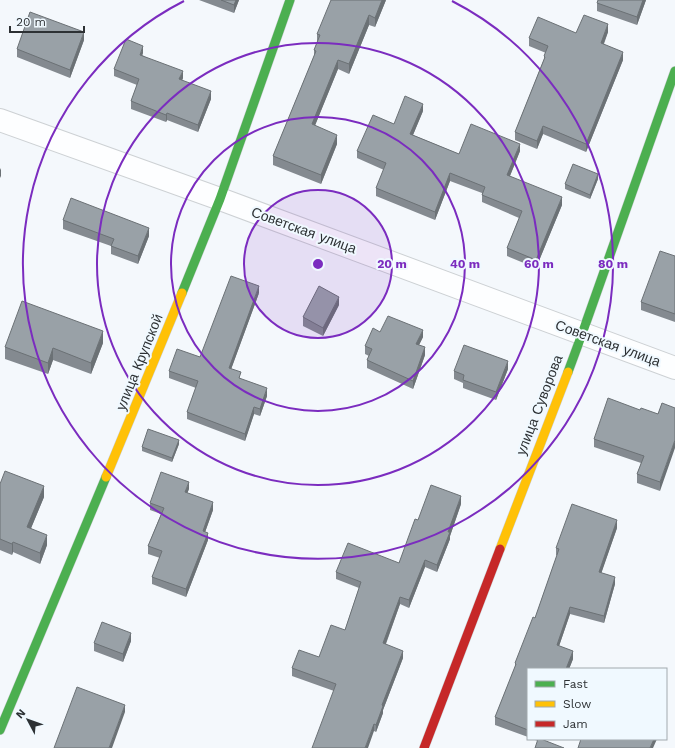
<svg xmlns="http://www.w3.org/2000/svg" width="675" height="748" font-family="'Work Sans',sans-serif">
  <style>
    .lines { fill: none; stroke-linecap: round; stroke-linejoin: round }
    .street-casing { stroke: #cdd1d4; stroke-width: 24 }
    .fast-casing { stroke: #cdd1d4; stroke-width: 10 }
    .slow-casing { stroke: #cdd1d4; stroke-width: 10 }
    .jam-casing { stroke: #cdd1d4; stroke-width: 10 }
    .street { stroke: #fdfeff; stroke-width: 22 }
    .fast { stroke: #4caf50; stroke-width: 9 }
    .slow { stroke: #ffc107; stroke-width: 9 }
    .jam { stroke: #c62828; stroke-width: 9 }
    .wall { fill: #848a90 }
    .shaded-wall { fill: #6b7175 }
    .building { fill: #99a1a7; stroke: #6b7175 }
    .ring { fill: none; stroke: #7b2cbf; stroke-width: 2 }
    .labels { text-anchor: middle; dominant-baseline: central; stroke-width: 4; stroke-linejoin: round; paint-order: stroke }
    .street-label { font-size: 14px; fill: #2d3134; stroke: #f0f9ff }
    .centre { fill: #7b2cbf; stroke: #f0f9ff; stroke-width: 2 }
    .ring-label { font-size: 12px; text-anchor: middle; font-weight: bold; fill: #7b2cbf; stroke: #f0f9ff; stroke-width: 4; stroke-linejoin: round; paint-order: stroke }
  </style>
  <rect width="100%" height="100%" fill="#f4f8fc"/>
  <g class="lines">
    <defs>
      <path id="street" d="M0,120L220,199L675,368"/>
      <path id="fast" d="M182,293L220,199L290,0
        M568,372L582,334L675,71
        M0,730L106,477"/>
      <path id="slow" d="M106,477L182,293
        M500,549L568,372"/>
      <path id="jam" d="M424,748L500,549"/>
    </defs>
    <use href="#street" class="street-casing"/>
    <use href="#fast" class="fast-casing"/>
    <use href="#slow" class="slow-casing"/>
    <use href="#jam" class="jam-casing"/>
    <use href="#street" class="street"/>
    <use href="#fast" class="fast"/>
    <use href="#slow" class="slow"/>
    <use href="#jam" class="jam"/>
  </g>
  <path class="wall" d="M199,0H239L234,13Z
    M386,0L375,27L369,25L349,74L338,69L315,125L337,144L321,184L273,165V156L314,56V50L317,42V34Z
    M646,0L637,25L597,11V3Z
    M608,32L604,44L623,60L586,152L543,134L537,149L515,140V132L544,59V56L546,53L529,46V38L576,33Z
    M84,40L70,78L17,57V49Z
    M143,53L142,55L183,78L182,80L211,99L198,132L167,120L166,122L131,109V101L137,85L114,76V69Z
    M423,111L413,135L459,154L520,151L510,176L562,205L536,268L507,256V248L519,218L482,202V193L450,181L435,220L376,196V188L384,170L357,158V151L394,124Z
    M598,179L590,199L565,189V184Z
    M63,220L149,236L138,264L111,254V246L63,229Z
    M675,256V322L641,310V302Z
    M259,293L231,369L241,379L267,396L260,416L254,414L245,441L187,419V412L196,388L169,378V371L200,357Z
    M339,305L323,336L303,326V317Z
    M380,332L423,337L419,345L425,355L413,389L367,368V360L369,356L365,354V346Z
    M103,343L91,374L53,360L48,374L5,359V347Z
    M508,369L496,400L463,388V383L454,379V371Z
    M662,403L660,491L637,483V474L641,463L594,447V439L640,410L658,414Z
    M179,444L172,462L142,451V447Z
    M0,484L44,497L31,528L47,545L40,564L13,552L12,555L0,550Z
    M189,489L187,493L213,510L205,532L208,540L186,597L152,584V577L160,558L148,554V546L161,514L150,510V503Z
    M461,504L450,536V539L437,572L425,567L409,608L400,604L386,644L403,658L383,710V713L376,732L374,731L334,691L292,676V668L319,657L345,630L359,588L336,579V572L399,563L418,520Z
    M617,528L601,573L615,584L604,623L570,614L559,646L573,659L569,669H528V737L495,725V717L515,667V663L535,618L557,555H556V548Z
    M131,641L123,662L94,651V643Z
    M532,739H541L538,741Z"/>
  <path class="shaded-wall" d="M236,0H239L234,13V5Z
    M382,0H386L375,27V18Z
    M643,0H646L637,25V17Z
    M369,15V25L349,74V64Z
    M608,24V32L601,50V43Z
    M84,32V40L70,78V70Z
    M143,46V53L140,62V55Z
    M623,52V60L586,152V144Z
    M338,60V69L312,133V124Z
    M183,71V78L179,87V79Z
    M211,91V99L198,132V125Z
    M423,104V111L410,142V134Z
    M167,113V120L166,122V115Z
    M543,126V134L537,149V141Z
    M337,135V144L321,184V175Z
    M520,144V151L507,183V175Z
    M1,168V176L0,178V170Z
    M450,173V181L435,220V212Z
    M598,174V179L590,199V195Z
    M562,197V205L536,268V260Z
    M149,228V236L138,264V256Z
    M259,286V293L229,375V368Z
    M339,297V305L323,336V328Z
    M423,330V337L416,351V344Z
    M103,331V343L91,374V363Z
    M425,347V355L413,389V381Z
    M53,348V360L48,374V363Z
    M508,361V369L496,400V392Z
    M267,388V396L260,416V409Z
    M254,407V414L245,441V434Z
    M179,440V444L172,462V458Z
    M675,440V448L660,491V482Z
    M189,482V489L185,499V492Z
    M44,486V497L27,538V527Z
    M461,496V504L450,536V539L437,572V565L448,532Z
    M213,502V510L203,538V531Z
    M617,520V528L599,580V572Z
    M208,533V540L186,597V589Z
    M47,535V545L40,564V553Z
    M13,542V552L12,555V544Z
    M425,560V567L409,608V600Z
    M615,577V584L604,623V616Z
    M400,597V604L383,651V643Z
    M570,607V614L557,652V645Z
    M131,633V641L123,662V654Z
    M403,651V658L383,710V713L376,732V725L382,705Z
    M573,651V659L569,669H566Z
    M667,695V702L666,707V699Z
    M125,705V712L112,748H109Z
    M374,724V731L368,748H365Z
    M654,739H657L653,748H650Z"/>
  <path class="building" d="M221,0H236L234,5Z
    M331,0H382L375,18L369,15L349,64L338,60L312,124L337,135L321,175L273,156L316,51L314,50L320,35L317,34Z
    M598,0H643L637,17L597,3Z
    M30,12L84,32L70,70L17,49Z
    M584,15L608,24L601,43L623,52L586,144L543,126L537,141L515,132L545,57L544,56L548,46L529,38L538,17L576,33Z
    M126,39L143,46L140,55L183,71L179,79L211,91L198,125L167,113L166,115L131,101L139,79L114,69Z
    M405,96L423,104L410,134L459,154L471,124L520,144L507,175L562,197L536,260L507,248L522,211L482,195L485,187L450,173L435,212L376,188L386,163L357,151L373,115L394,124Z
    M573,164L598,174L590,195L565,184Z
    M71,198L149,228L138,256L111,246L114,239L63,220Z
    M660,251L675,256V314L641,302Z
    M231,276L259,286L229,368L241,372L239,378L267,388L260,409L254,407L245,434L187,412L198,381L169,371L177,349L200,357Z
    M319,286L339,297L323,328L303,317Z
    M22,301L103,331L91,363L53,348L48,363L5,347Z
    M388,316L423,330L416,344L425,347L413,381L367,360L372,349L365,346L373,328L380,332Z
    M464,345L508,361L496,392L463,380L464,375L454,371Z
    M608,398L640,410L641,408L658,414L662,403L675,408V440L660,482L637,474L644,456L594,439Z
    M148,429L179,440L172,458L142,447Z
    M5,471L44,486L27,527L47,535L40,553L13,542L12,544L0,539V484Z
    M161,472L189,482L185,492L213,502L203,531L208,533L186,589L152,577L162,551L148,546L164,508L150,503Z
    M431,485L461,496L448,532H450L437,565L425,560L409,600L400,597L383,643L403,651L382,705L383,706L376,725L374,724L365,748H312L336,684L292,668L299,650L319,657L331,625L345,630L361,582L336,572L348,543L399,563L415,519L418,520Z
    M572,504L617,520L599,572L615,577L604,616L570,607L557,645L573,651L566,669H528V730L495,717L516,664L515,663L533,617L535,618L559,549L556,548Z
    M102,622L131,633L123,654L94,643Z
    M77,687L125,705L109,748H54Z
    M538,739H541L564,748H535Z
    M581,739H654L650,748H578Z"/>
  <circle cx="318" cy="264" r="74" fill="#7b2cbf" fill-opacity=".12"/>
  <g class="ring">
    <circle cx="318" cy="264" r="74"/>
    <circle cx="318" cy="264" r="147"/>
    <circle cx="318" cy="264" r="221"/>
    <path d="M452 1A295 295 0 1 1 184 1"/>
  </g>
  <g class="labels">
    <g class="street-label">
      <text transform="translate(304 230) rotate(20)">Советская улица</text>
      <text transform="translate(608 343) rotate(20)">Советская улица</text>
      <text transform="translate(139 362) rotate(-68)">улица Крупской</text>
      <text transform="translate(539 405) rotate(-69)">улица Суворова</text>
    </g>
  </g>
  <circle cx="318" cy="264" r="6" class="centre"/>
  <g class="ring-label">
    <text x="392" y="268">20 m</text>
    <text x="465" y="268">40 m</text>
    <text x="539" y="268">60 m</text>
    <text x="613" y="268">80 m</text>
  </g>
  <rect x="527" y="668" width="140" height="72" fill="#f0f9ff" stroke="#a2a9ae"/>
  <rect x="535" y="681" width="20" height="6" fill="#4caf50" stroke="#a2a9ae"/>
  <text x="563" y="688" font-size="12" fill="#2d3134">Fast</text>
  <rect x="535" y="701" width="20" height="6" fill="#ffc107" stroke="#a2a9ae"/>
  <text x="563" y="708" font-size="12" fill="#2d3134">Slow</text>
  <rect x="535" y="721" width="20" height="6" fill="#c62828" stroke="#a2a9ae"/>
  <text x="563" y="728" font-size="12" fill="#2d3134">Jam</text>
  <g transform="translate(28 720) rotate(311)" stroke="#f0f9ff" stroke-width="3" paint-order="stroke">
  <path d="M0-3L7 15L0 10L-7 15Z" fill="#2d3134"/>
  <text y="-6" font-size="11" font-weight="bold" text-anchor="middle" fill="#2d3134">N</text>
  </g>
  <path d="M10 26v6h74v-6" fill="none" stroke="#2d3134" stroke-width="2"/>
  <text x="16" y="26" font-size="12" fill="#2d3134" stroke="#f0f9ff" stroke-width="3" paint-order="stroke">20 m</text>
</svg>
